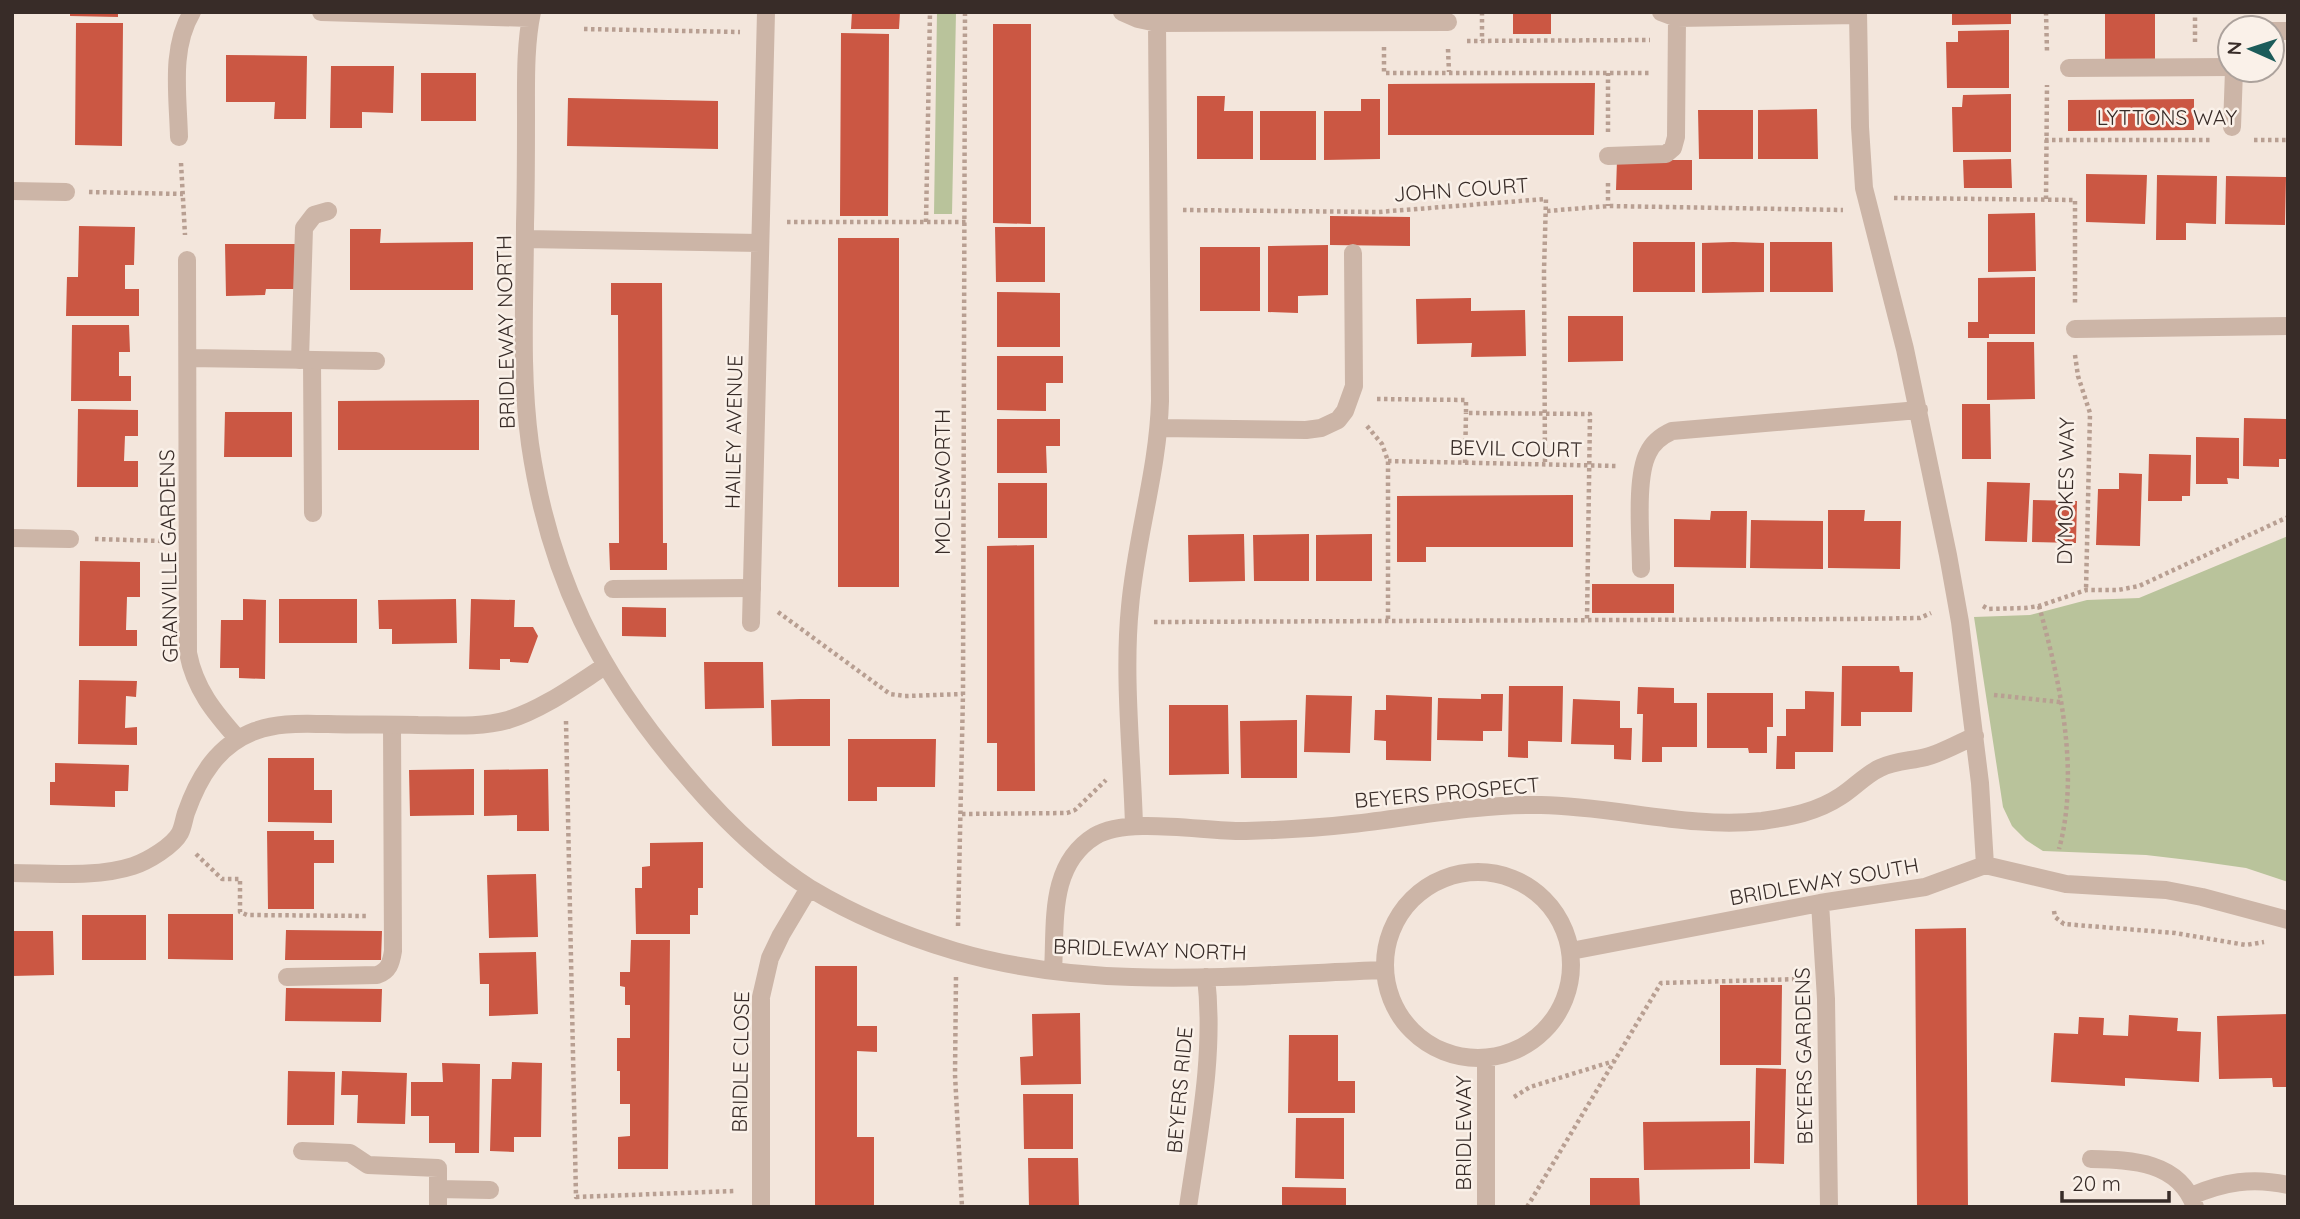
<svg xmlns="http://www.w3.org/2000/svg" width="2300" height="1219" font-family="Quicksand,sans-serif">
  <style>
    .green { fill: #b9c39b }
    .building { fill: #cb5743 }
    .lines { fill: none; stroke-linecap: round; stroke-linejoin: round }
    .path { stroke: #b89f92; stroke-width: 4.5; stroke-dasharray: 3.5 3.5; stroke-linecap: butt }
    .service { stroke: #ccb5a7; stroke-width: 18 }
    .minor { stroke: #ccb5a7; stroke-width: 18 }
    .labels { text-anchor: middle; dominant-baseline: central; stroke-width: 5; stroke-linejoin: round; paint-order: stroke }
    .street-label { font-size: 21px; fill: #382c28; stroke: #faf1e9 }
  </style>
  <rect width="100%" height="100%" fill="#f3e6dc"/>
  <path class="green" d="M937,12H956L952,214H934Z
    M2288,536V882L2246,868L2197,861L2146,855L2043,851L2026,840L2012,826L2003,807L1974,617L2030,615L2087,600L2139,598Z"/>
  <path class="building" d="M70,12H118V17L70,16Z
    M852,12H900L899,29H851Z
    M1513,12H1551V34H1513Z
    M1952,12H2011V24L1952,25Z
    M2105,12H2155V65H2105Z
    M76,23H123L122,146L75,145Z
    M993,24H1031V224L993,223Z
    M2009,30V88H1947L1946,42H1958V31Z
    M841,33L889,34L888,216H840Z
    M226,55L307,56L306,119H274L275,102H226Z
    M331,66H394L393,113L362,112V128H330Z
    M421,73H476V121H421Z
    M1595,83L1594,135H1388V84Z
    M2011,94V152H1953L1952,107H1962L1963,95Z
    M1197,96H1225L1224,111H1253V159H1197Z
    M568,98L718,101V149L567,146Z
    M1361,99H1380V159L1324,160V111H1361Z
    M2194,99V130L2068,131V100Z
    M1817,109L1818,159H1758V110Z
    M1698,110H1753V159H1699Z
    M1260,111H1316V160H1260Z
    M2011,159L2012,188H1964L1963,160Z
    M1617,160H1692V190H1616Z
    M2086,174L2147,175L2145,224L2086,222Z
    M2157,175L2217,176L2216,224L2186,223V240H2156Z
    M2226,176L2286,177L2285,225L2225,224Z
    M2035,213L2036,271L1988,272V214Z
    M1330,216L1410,217V246L1330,245Z
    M79,226L135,227L134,265H125V289H139V316H66L67,277H78Z
    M995,227H1045V282H996Z
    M350,229H381L380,243L473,242V290H350Z
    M838,238H899V587H838Z
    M1633,242H1695V292H1633Z
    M1733,242L1764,243V292L1702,293V243Z
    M1770,242H1832L1833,292H1770Z
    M225,244H297L298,289H266L265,295L226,296Z
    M1328,245V295L1298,296V313L1268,312V246Z
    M1200,247H1260V311H1200Z
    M2035,277V334H1989V338H1968V322H1978V278Z
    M611,283H662L663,543H667V570H610L609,543H619L618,315H611Z
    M997,292L1060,293V347H997Z
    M1471,298V311L1525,310L1526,356L1471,357L1472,343L1417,344L1416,299Z
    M1568,316H1623V361L1568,362Z
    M72,325H129L130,352H119V376H131V401H71Z
    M1987,342H2034L2035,399L1987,400Z
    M997,356H1063V383H1046V411L997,410Z
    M479,400V450H338V401Z
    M1962,404H1990L1991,459H1962Z
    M78,409L138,410V436H125L124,461H138V487H77Z
    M225,412H292V457H224Z
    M2244,418L2286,419V459H2279V467L2243,466Z
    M997,419H1060V446H1046L1047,473H997Z
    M2196,437L2239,438V479L2227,478L2228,484H2196Z
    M2149,454L2191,455L2190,496H2182V501H2148Z
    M2119,473L2142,474L2140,546L2096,545L2098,489H2119Z
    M1987,482L2030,483L2027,542L1985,541Z
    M998,483H1047V538H998Z
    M1573,495V547H1426V562H1397V496Z
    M2033,500L2077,501L2076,543L2032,542Z
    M1828,510H1865L1864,521H1901L1900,569L1828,568Z
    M1711,511H1747L1746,568L1674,567V519L1710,520Z
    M1751,520L1823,521V569L1750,568Z
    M1244,534L1245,581L1189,582L1188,535Z
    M1309,534V581H1254L1253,535Z
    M1372,534V581H1316V535Z
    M1034,545L1035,791H997V743H987V546Z
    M80,561L140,562V597H127L126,630H137V646H79Z
    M1592,584H1674V613H1592Z
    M243,599L266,600L265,679L239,678V668H220L221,620H243Z
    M279,599H357V643H279Z
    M456,599L457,643L392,644V629H379L378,600Z
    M471,599L515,600L514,627H533L538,636L528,663L510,662V659H500V670L469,669Z
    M622,607L666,608V637L622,636Z
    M704,662H763L764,708L705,709Z
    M1842,666H1899L1900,672H1913L1912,712H1861V726H1841Z
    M79,680L137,681L136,697L126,696L125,728L137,727V745L78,744Z
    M1509,686H1563L1562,742L1528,741V758L1508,757Z
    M1638,687L1674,688V703H1697V747H1662V762H1642L1643,714H1637Z
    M1805,691L1834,692L1833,752H1795V769H1776L1777,736H1786V709H1805Z
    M1707,693H1773V727H1767V753H1749L1748,748H1707Z
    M1481,694H1503L1502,731H1483V741L1437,740L1438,698L1481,699Z
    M1306,695L1352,696L1350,753L1304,752Z
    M1386,695L1432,697L1431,761L1386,760V741L1374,740L1375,710H1386Z
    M800,699H830V746H772L771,700Z
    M1573,699L1620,701V728H1632L1631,760L1614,759V745L1571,744Z
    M1169,705H1228L1229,774L1169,775Z
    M1297,720V778H1241L1240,721Z
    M848,739H936L935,787H877V801H848Z
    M268,758H314V790H332V823L268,822Z
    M55,763L129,765L128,791H115V807L50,805V782H55Z
    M474,769V815L410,816L409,770Z
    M548,769L549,831H517V815L484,816V770Z
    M267,831H314V840H334V863H314V909H268Z
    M703,842V888H698V915H690V934H636L635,888H642V867L650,866V843Z
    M536,874L538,937L489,938L487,875Z
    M168,914H233V960L168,959Z
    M82,915H146V960H82Z
    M1966,928L1968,1207H1917L1915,929Z
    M286,930L382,931L381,960H285Z
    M12,931H53L54,975L12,976Z
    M631,940H670L668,1169H618V1137L630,1136V1104H620V1071H617V1038H630V1005H625V987L620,986V972H630Z
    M536,952L538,1014L489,1016V984H480L479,953Z
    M815,966H857V1026H877V1052L857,1051V1137H874V1207H815Z
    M1720,985H1782L1781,1065H1720Z
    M286,988L382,989L381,1022L285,1021Z
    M1080,1013L1081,1084L1021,1085L1020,1057L1033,1056L1032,1014Z
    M2288,1014V1087H2273L2272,1078L2219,1079L2217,1016Z
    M2129,1015L2178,1018L2177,1031L2201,1032L2199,1082L2125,1078V1086L2051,1082L2054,1033L2078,1034L2079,1017L2104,1018L2103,1035L2128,1036Z
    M1289,1035H1338V1081H1355V1113H1288Z
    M512,1062L542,1063L541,1137H514V1152L490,1151L492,1079H511Z
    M442,1063L480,1064L479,1153H455V1143H429V1116H411V1082H443Z
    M1756,1068L1786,1069L1784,1164L1754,1163Z
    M288,1071L335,1072L334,1125H287Z
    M342,1071L407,1073L405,1124L357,1123L358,1095H341Z
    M1023,1094H1073V1149H1024Z
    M1296,1118H1344V1179L1295,1178Z
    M1750,1121V1169L1644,1170L1643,1122Z
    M1028,1158H1078L1079,1207H1029Z
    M1590,1178H1639L1640,1207H1590Z
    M1282,1187L1346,1188V1207H1282Z"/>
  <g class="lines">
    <path class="path" d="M1482,12V41
      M2046,12L2047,51
      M584,29L740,32
      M1467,41L1650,40
      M2195,42V12
      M1384,47V73H1651
      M1448,49L1449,72
      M1608,132V73
      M2045,140H2210
      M2254,140H2288
      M181,163L185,235
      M1608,183V206
      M89,192L183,194
      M1894,198L2075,200V304
      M2046,199L2047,85
      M1183,210L1378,212L1546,199L1544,271L1545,464
      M1547,211L1608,206L1843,210
      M787,222H966
      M926,222L930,12
      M2075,355L2078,376L2090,413L2086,590
      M1377,399L1466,400V413L1590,414L1587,620
      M1367,426L1382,444L1388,461V622
      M1388,461L1617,466
      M1465,463L1466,413
      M95,539L163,541
      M1983,606L1988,609L2025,608L2039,606L2086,590H2118L2139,586L2288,517
      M2039,606C2060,681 2080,773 2059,849
      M778,612L890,694L905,696L963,694
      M1154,622L1852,619L1920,618L1931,613
      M1994,695L2060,702
      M566,721L576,1197L735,1191
      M962,814L1067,813L1075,810L1106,780
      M196,854L222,879H240V912L247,915L368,916
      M2054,911L2055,917L2064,924L2175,933L2246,945L2264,942
      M958,926L963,694L965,12
      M956,977L955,1075L962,1207
      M1514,1097L1530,1087L1614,1061
      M1527,1207L1661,983L1800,979"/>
    <path class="service" d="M2069,68L2230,67
      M300,360L304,228L314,215L328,211
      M312,360L313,513
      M613,589L752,588
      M287,977L377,975C389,971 391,963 393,951L392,725"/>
    <path class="minor" d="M321,12L530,18
      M532,12C525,45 526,81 526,114C526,151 526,187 525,224C525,297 520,371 530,444C549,575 598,673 684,773C721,817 762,858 811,889C856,916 905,936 955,951C1093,992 1243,975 1385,970
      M1122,12L1138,19L1157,23L1448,22
      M1661,12L1677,18L1858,15
      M1858,12L1860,127L1864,188L1905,349L1948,555L1960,622L1980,783L1985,865
      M2272,31H2288
      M2232,127L2234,70
      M179,137C178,95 170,49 192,12
      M1608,156L1666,154L1673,148L1676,137L1677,18
      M12,191L66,192
      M525,239L760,243
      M187,260L188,653C195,689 214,712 238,739
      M2075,329L2288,326
      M188,358L376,361
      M1159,428L1306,430L1321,428L1338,420L1345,411L1354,386L1353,253
      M12,538L70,539
      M1641,569C1641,539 1635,478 1648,453C1653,442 1661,436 1672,431L1919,410
      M751,623L766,12
      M1134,825C1132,756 1123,675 1130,607C1136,537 1158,471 1160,401L1157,23
      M1385 965a93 93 0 1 1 186 0a93 93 0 1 1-186 0Z
      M12,873C51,873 96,878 133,866C148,861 173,846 180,833C183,827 184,819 186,813C199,776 218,745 255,731C280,722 303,724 328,724C358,725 388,724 418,725C448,725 479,728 508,720C543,709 574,686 605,666
      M1820,903L1826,999L1829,1207
      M1571,951L1820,903L1925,887L1985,865L2066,884L2166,890L2202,897L2288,920
      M1053,971C1056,923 1048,865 1095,836C1128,816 1205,832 1246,831C1281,830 1317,828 1352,824C1414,817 1477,804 1541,805C1615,806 1688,829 1762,821C1790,817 1817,812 1841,796C1855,787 1865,775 1880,768C1895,761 1910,761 1926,757C1942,753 1959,743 1975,736
      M1486,1059V1207
      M302,1151L350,1153L368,1165L438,1168V1207
      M2091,1159C2132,1160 2179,1161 2195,1207
      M438,1189L490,1190
      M2191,1196C2224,1182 2252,1177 2288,1185
      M761,1207V997L770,958L781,935L809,888
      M1188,1207C1199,1131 1215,1053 1206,977"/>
  </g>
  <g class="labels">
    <g class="street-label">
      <text x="2167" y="117">LYTTONS WAY</text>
      <text transform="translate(1461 189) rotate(-4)">JOHN COURT</text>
      <text transform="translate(505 332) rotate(-91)">BRIDLEWAY NORTH</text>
      <text transform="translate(733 432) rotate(-89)">HAILEY AVENUE</text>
      <text transform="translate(1516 448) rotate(1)">BEVIL COURT</text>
      <text transform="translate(942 482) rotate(-90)">MOLESWORTH</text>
      <text transform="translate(2065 491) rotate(-89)">DYMOKES WAY</text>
      <text transform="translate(168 556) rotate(-91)">GRANVILLE GARDENS</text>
      <text transform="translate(1447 792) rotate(-5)">BEYERS PROSPECT</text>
      <text transform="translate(1824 881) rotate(-10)">BRIDLEWAY SOUTH</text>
      <text transform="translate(1150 949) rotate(2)">BRIDLEWAY NORTH</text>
      <text transform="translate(1803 1056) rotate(-91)">BEYERS GARDENS</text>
      <text transform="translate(740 1062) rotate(-89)">BRIDLE CLOSE</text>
      <text transform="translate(1179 1090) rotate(-85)">BEYERS RIDE</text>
      <text transform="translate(1463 1133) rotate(-90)">BRIDLEWAY</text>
    </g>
  </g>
  <rect width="2300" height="1219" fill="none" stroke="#382c28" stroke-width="28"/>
  <g transform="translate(2251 49) rotate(273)"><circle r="33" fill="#faf1e9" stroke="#aca29c" stroke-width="2"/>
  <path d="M0-5L12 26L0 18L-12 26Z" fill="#1c5c5a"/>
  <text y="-10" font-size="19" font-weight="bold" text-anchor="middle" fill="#382c28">N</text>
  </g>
  <path d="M2062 1191v10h107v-10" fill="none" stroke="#382c28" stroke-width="3.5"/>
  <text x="2072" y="1191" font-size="21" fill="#382c28" stroke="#faf1e9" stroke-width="5" paint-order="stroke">20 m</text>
</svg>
